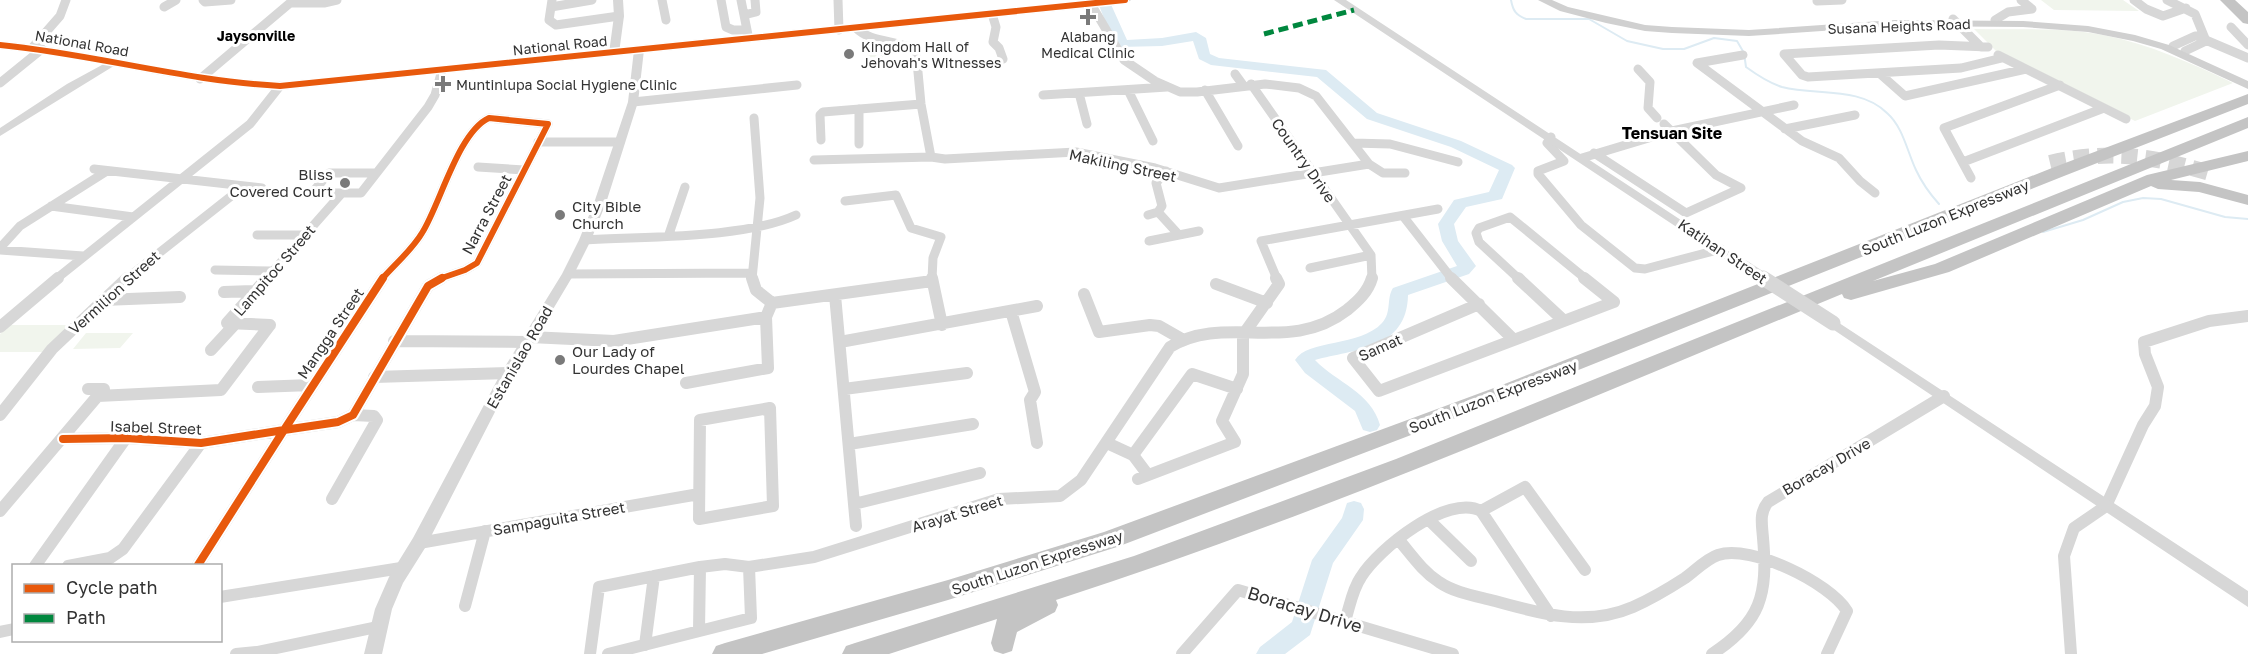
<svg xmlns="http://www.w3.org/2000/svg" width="2248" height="654" font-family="'Golos Text',sans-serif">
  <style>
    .green { fill: #f1f5ed }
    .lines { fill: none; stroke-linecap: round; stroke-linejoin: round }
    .stream { stroke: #ddebf3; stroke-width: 2 }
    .river { fill: #ddebf3; fill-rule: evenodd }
    .motorway-tunnel { stroke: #d6d6d6; stroke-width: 16; stroke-dasharray: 16 8; stroke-linecap: butt }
    .minor-far1 { stroke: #d7d7d7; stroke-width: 9 }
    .minor { stroke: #d7d7d7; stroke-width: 12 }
    .tertiary { fill: #d7d7d7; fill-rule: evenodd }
    .secondary { fill: #d0d0d0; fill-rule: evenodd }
    .trunk { fill: #c7c7c7; fill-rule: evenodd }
    .motorway { fill: #c4c4c4; fill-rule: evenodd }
    .tertiary-bridge-far1 { stroke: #d7d7d7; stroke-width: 11 }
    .tertiary-bridge { stroke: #d7d7d7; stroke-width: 15 }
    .quiet { stroke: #00873e; stroke-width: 5; stroke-dasharray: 10 5; stroke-linecap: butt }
    .cycleway-far1-casing { stroke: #fff; stroke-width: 9 }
    .cycleway-casing { stroke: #fff; stroke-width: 12 }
    .cycleway-far1 { stroke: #e8590c; stroke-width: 6 }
    .cycleway { stroke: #e8590c; stroke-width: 8 }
    .poi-dot { fill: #7a7a7a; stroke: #fff; stroke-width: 2 }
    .labels { text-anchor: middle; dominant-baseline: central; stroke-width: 6; stroke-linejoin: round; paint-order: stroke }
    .far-street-label { font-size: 14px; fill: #333; stroke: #fff }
    .far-neighbourhood-label { font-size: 14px; font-weight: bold; fill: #000; stroke: #fff }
    .far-poi-label { font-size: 14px; fill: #333; stroke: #fff; text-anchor: start }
    .street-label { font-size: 15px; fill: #333; stroke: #fff }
    .poi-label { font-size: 15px; fill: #333; stroke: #fff; text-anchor: start }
    .neighbourhood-label { font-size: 16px; font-weight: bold; fill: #000; stroke: #fff }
    .near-street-label { font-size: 18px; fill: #333; stroke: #fff }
  </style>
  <rect width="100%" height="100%" fill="#fff"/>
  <path class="green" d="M2041,0H2123L2139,11L2054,10Z
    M1974,29C2017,30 2061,27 2103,35C2149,44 2191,63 2233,83L2135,121L1996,51Z
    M866,36L907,50L885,52L879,66H868Z
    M9,325H70L45,352H0V334Z
    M86,333H133L120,348L73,349Z"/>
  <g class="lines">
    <path class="stream" d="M1511,0C1513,11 1516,15 1526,19H1589L1627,41L1663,49H1684L1714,38L1737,41L1744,53L1746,67C1757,75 1769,83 1782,87C1816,96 1860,86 1887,113C1903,127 1907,151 1916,170C1922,183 1930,194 1939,204
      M2043,232L2083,220L2123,202L2143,198L2161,199L2225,217L2248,219"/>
    <path class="river" d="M1097,0H1109L1127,40L1162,38L1196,32L1206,38L1210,54L1219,58L1326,70L1377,113L1461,141L1512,165L1515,168L1502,199L1466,207L1454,224L1458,241L1476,266L1469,274L1408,295C1407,350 1354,349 1315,360C1337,383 1371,392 1380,425L1377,430L1370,432L1363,430L1355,411L1305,373L1295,360C1308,339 1360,347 1382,323C1392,312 1386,299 1393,288L1457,266L1442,241L1438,224L1454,200L1489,192L1499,170L1451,147L1367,119L1317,77L1211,65L1199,59L1193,41L1162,46L1119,47L1112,39Z
      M1354,501L1361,503L1364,509L1363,520L1333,563L1310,635L1285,654H1256L1260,647L1292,622L1312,560L1342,518L1347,503Z"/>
    <path class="motorway-tunnel" d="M2050,163C2109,149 2153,156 2210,173"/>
    <path class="minor-far1" d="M203,0L205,2L231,0
      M552,0L549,20L556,25L619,16
      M662,0L666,20
      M721,0L726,27L733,30H746
      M741,0L748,35
      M838,0L839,30
      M2134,0L2146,9L2163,16L2186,8
      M2167,0L2195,14L2206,41L2185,51
      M1817,1L1842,0
      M164,7L176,0
      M551,7L592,0
      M992,14L996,27L993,42L999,48L1003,59
      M744,15L756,12L755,0
      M1953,19L1981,47
      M1995,20L2008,12L2032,9L2021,0
      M2231,27L2248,45
      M856,28C872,44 898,39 916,51L921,104L931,157
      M2201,38L2248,58
      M2173,46L2195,36H2202
      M1988,47L1939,45L1784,54L1802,75L1808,77L1961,68L2002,58
      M32,48L60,16L66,0
      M1743,55L1697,63L1802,141L1839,158L1860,181L1875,193
      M1998,55L2126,119
      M1638,69L1650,82L1648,108L1657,118
      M1879,73L1905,96L2026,69
      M1235,74L1243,85
      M200,79L290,3H324L337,0
      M0,83L42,49
      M1251,84L1371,255L1372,279
      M1128,90L1153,141
      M1205,90L1238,146
      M1079,93L1087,124
      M1043,95L1167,87
      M633,102L797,85
      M859,109V144
      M1785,129L1855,115
      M1551,137L1547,143L1564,161L1538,171V174L1581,225L1635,268L1645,269L1721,249
      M821,140L820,115L823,112L921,104
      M538,142H618
      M1353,143L1390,144L1458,162
      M1594,153L1686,213L1741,188L1716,175L1664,124
      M1582,158L1672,131L1794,105
      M814,160L931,157L945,159L1076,152L1155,168L1219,188L1369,164L1316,96L1299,88L1265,84L1197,92H1180L1155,81L1124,60L1091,4
      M1963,162L2104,108
      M1369,164L1383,173H1405
      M478,167L524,170
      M94,169L262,188
      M1971,178L1944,128L2060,85
      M312,193H361L428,107L435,95L442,70
      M312,193L329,173H376
      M845,201L896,195L911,228L941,237L933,258L932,279
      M51,206L133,217
      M1148,215L1158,212L1162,206L1156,183L1166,171
      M1403,216L1452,279
      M669,234L685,187
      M257,235H304
      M1179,235L1199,231
      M585,240C644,236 744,239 796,215
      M1149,241L1179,235L1158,212
      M0,248L20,226L107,171
      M0,250L83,256
      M1310,268L1371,255
      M215,270L271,271
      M568,274L751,273
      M56,279L250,124L280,86
      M126,279L244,186
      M266,279L342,193
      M382,279C395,264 412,250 422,233C440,205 458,132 489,118L548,124L477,263L465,270L439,279
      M752,279L760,198L754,118
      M1277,279L1261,241L1438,209
      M1519,279L1479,242L1476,233L1479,228L1510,217L1586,279"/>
    <path class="minor" d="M932,278L942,325
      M1451,278L1513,339
      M1518,278L1563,320
      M1584,278L1614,302
      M1216,284L1267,303
      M224,292L253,291
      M1084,294L1099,332L1150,325L1159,326L1180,338
      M835,295L856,526
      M103,300L180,297
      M772,303L932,281
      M1479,304L1353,358L1379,391L1614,302
      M1011,311L1035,392L1030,400L1037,443
      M227,323L267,278
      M227,323L270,325
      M0,327L58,278
      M1243,335L1279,284L1276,278
      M530,337L614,341L766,317
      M394,341L527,342
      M840,342L1037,306
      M211,350L236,323
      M374,377L508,373
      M686,383L768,368L766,317L772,303L756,290L752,278
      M258,387L311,385
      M88,389H104
      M844,389L967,373
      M98,396L221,390L270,325
      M770,408L773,506L699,519L700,420Z
      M0,415L52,349L127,278
      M284,430L383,278
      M284,430L338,422L353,415L428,286L442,278
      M63,439L126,438L201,443L284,430
      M1107,443L1133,455L1148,475
      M849,444L973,424
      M1133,455L1192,374L1237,389
      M1138,479L1235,442L1222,421L1243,374V335
      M332,499L377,420L374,416L353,415
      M854,504L980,473
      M0,511L101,392
      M1481,511L1551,616
      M1429,520L1471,561
      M1398,539C1411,554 1422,571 1439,582C1455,593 1476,596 1495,601C1541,614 1587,627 1633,607C1651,599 1668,589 1685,578C1695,571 1706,559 1718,555C1751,544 1830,583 1847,611L1827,654
      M419,543L699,494
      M198,565L284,430
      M35,566L126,438
      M68,566L110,558L123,549L201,443
      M220,597L401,568
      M465,606L485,531
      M1345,621C1350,606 1352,590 1361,577C1378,549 1448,493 1481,511L1525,487L1585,570
      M699,630L700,567
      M0,632L14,629
      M645,645L654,576
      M236,654L257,652L377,627
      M590,654L599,587L700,567L725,564L749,567L814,557L999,499L1060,496L1081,480L1170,347C1225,313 1289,355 1347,310C1358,301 1368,292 1372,278
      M608,654L751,618L749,567
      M1182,654L1238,590L1453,654
      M1712,654C1761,622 1768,595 1763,538C1762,524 1759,513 1768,502L1944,396
      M2071,654L2064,556L2074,528L2106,506L2143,425L2155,406L2158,387L2145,354L2144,342L2209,321L2248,316"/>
    <path class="tertiary" d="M613,0H623L624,16L619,53L614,56L609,53L614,16Z
      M1334,0H1346L1751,266L1750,269H1740Z
      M639,47L644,50L638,102L606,203L591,240L574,274L515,373L425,548L403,583L392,609L382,654H364L375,609L389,577L413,538L501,373L562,274L579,240L594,203L628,102L634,50Z
      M113,59L118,62L117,64L0,136V128L67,84Z
      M1833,319L2248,591V607L1828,326L1826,323L1828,320Z"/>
    <path class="secondary" d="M1538,0H1552L1568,7L1645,25L1672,27L1749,30L1895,20L2023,21L2088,26L2135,35L2169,45L2248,81V89L2161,49L2133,41L2088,32L2023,27L1895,26L1749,36L1672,33L1645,31L1606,23L1560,11Z"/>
    <path class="trunk" d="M1087,0H1131L1125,4L280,90C185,85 94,58 0,49V41C94,50 185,77 280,82Z"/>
    <path class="motorway" d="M2220,0H2235L2248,12V24L2243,23Z
      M2248,94V104L2064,176L1516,395L1117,547L948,600L762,654H712L716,646L725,643L948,580L1104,532L1502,385L2052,168Z
      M2248,117V128L1873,281L1935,264L2147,175L2248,151V161L2171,180L2200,182L2248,195V205L2199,192L2158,189L2151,186L1949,272L1851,300L1844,298L1842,294C1582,401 1323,514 1056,600L1058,605L1055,612L1017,632L1012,651L1003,654L994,651L991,643L997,619L889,654H842L846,646L855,643L1134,556L1396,459Z"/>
    <path class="tertiary-bridge-far1" d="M1745,266L1765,279"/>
    <path class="tertiary-bridge" d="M1763,278L1833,323"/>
    <path class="quiet" d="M1264,34L1354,10"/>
    <defs>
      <path id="cycleway-far1" d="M0,45C94,54 185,81 280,86L1125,0
        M382,279C395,264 412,250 422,233C440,205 458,132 489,118L548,124L477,263L465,270L439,279"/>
      <path id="cycleway" d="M284,430L383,278
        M284,430L338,422L353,415L428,286L442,278
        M63,439L126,438L201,443L284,430
        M198,565L284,430"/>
    </defs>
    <use href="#cycleway-far1" class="cycleway-far1-casing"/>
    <use href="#cycleway" class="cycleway-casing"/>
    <use href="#cycleway-far1" class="cycleway-far1"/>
    <use href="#cycleway" class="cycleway"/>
  </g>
  <g class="poi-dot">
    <path d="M1085 8h6v6h6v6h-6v6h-6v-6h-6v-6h6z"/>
    <circle cx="849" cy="54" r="6"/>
    <path d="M440 75h6v6h6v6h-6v6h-6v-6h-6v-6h6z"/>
    <circle cx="345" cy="183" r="6"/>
    <circle cx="560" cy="215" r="6"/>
    <circle cx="560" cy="360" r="6"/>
  </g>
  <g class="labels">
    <g class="far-street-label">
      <text transform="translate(1899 26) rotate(-2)">Susana Heights Road</text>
      <text transform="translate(82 43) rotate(10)">National Road</text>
      <text transform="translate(560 45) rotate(-6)">National Road</text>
    </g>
    <g class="far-neighbourhood-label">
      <text x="256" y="35">Jaysonville</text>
    </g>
    <g class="far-poi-label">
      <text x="1088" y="36" text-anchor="middle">Alabang<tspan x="1088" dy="16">Medical Clinic</tspan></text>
      <text x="861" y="46">Kingdom Hall of<tspan x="861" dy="16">Jehovah's Witnesses</tspan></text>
      <text x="456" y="84">Muntinlupa Social Hygiene Clinic</text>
    </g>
    <g class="street-label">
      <text transform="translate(1304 160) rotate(55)">Country Drive</text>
      <text transform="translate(1123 165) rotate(12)">Makiling Street</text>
      <text transform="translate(486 214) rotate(-62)">Narra Street</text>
      <text transform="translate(1945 217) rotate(-22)">South Luzon Expressway</text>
      <text transform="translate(1723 251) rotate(34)">Katihan Street</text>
      <text transform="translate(274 270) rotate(-49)">Lampitoc Street</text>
      <text transform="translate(114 292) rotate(-42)">Vermilion Street</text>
      <text transform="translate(330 333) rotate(-56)">Mangga Street</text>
      <text transform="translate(1380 347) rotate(-24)">Samat</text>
      <text transform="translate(519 357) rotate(-60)">Estanislao Road</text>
      <text transform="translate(1493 396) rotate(-21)">South Luzon Expressway</text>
      <text transform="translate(156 427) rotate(2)">Isabel Street</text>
      <text transform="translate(1826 466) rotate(-30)">Boracay Drive</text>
      <text transform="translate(957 513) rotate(-17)">Arayat Street</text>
      <text transform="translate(559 518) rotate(-10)">Sampaguita Street</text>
      <text transform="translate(1037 562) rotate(-18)">South Luzon Expressway</text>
    </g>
    <g class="poi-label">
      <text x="333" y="174" text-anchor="end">Bliss<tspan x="333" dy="17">Covered Court</tspan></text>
      <text x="572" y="206">City Bible<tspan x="572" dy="17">Church</tspan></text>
      <text x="572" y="351">Our Lady of<tspan x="572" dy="17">Lourdes Chapel</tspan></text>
    </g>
    <g class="neighbourhood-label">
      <text x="1672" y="133">Tensuan Site</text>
    </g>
    <g class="near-street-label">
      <text transform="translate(1305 609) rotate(17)">Boracay Drive</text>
    </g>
  </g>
  <rect x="12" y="564" width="210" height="78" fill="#ffffff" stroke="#adadad" stroke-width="1.5"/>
  <rect x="24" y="584" width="30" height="9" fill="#e8590c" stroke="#adadad" stroke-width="1.5"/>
  <text x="66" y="594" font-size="18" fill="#333333">Cycle path</text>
  <rect x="24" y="614" width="30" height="9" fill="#00873e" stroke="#adadad" stroke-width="1.5"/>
  <text x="66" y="624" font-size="18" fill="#333333">Path</text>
</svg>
